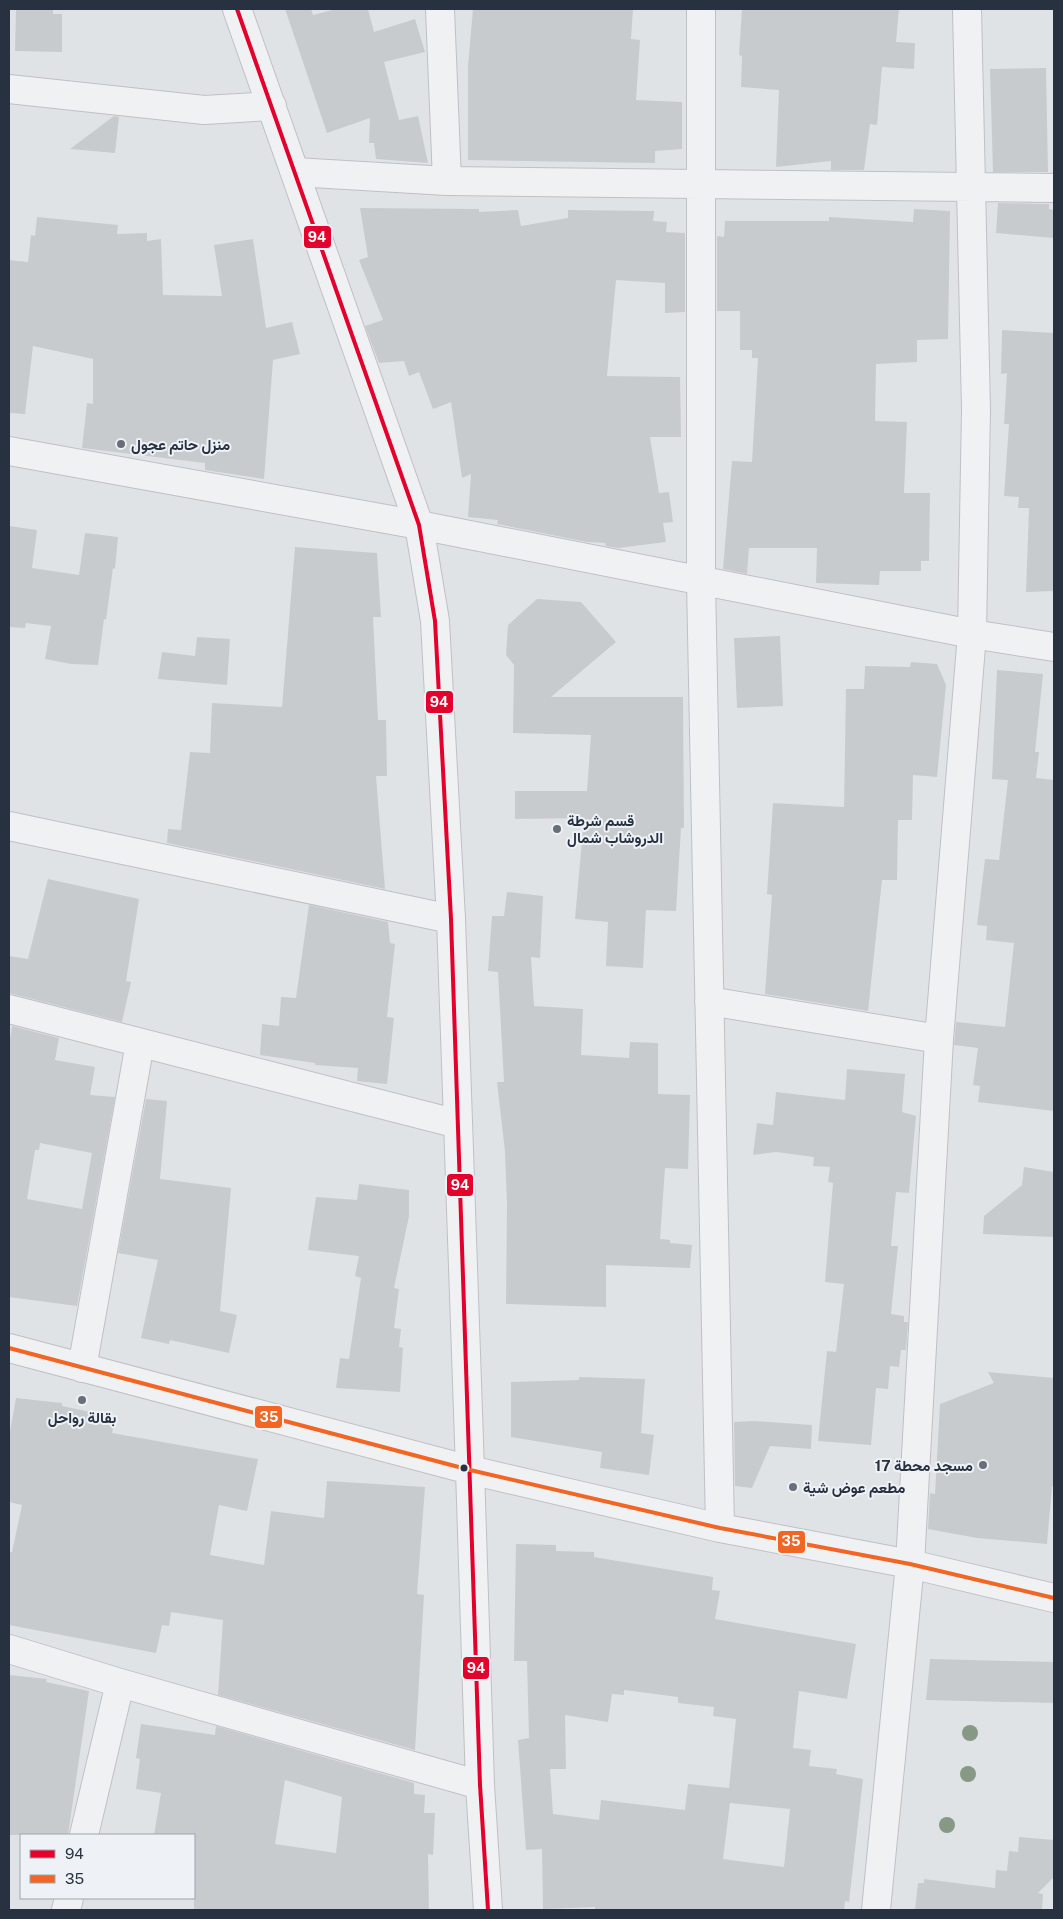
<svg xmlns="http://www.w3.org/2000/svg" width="1063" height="1919" font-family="'Public Sans',Vazirmatn,sans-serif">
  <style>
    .building { fill: #c8cbce; fill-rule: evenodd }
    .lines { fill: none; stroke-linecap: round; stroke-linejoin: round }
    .minor-casing { stroke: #bec1c4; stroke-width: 30 }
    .tertiary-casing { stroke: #bec1c4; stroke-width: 30 }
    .minor { stroke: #f0f1f2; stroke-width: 28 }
    .tertiary { stroke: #f0f1f2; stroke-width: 28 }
    .bus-1-casing { stroke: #eef2f6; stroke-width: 8 }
    .bus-2-casing { stroke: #eef2f6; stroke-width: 8 }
    .bus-1 { stroke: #e4002b; stroke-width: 4 }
    .bus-2 { stroke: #f26522; stroke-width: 4 }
    .tree { fill: #879984 }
    .poi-dot { fill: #686f7a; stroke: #eef2f6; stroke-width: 2 }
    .bus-dot { fill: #273140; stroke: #eef2f6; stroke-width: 2 }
    .labels { text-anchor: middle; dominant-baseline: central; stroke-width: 4; stroke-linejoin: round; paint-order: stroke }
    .poi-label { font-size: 15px; font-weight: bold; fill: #273140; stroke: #eef2f6; text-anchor: start }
    .line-badge { stroke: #eef2f6; stroke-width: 2 }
    .badge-label { font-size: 14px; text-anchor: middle; font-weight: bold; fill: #fff }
  </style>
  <rect width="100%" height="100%" fill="#e0e3e6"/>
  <path class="building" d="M16,9H53V14H62V52L15,51Z
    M285,9H311L313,15L336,9H368L374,32L415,19L425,52L384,62L399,120L418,116L428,163L376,159L374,143H369L370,118L327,133Z
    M473,9H633L631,39L640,40L636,100L682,102V149L655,151V163L468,160V66Z
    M742,9H899L896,42L915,43L914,69L882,67L877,125L870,124L864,170H831V161L776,167L779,90L741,87L742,56L739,55Z
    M1046,68L1048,172H993L990,69Z
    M114,116L119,117L115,153L70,149Z
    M998,203L1049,204V209L1054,210V238L996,233Z
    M360,208L479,209V212L518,210L521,226L568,218V210L654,211L653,221L667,222L666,232L685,233V312L665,313V283L616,280L607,376L680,377L681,437H650L659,493L669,492L673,522L663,523L666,542L618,548L606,546L605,543L587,542L497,524L498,520L468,517L471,474L462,478L451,402L433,409L419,372L409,376L404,361L379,363L365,326L383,320L359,260L368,257Z
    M914,209L950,211L948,339L917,340V362L876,364L875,421L907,422L904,493H930L929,561H921V571H880L879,585L816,583L817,548H749L747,574L723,569L732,461L752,462L758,358H752V350H740V311H717V236L724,237L725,221H829V217L913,222Z
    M37,217L118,225L117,234L147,233V241L161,239L163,295L222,296L214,245L253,239L266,328L292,322L300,354L273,360L264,479L205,470V463L82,448L87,403L93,404V359L33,346L25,414L9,413V260L28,262L31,235L35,236Z
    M1002,330L1054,333V591L1026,592L1029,508H1018L1019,497L1004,496L1009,424H1004L1007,373L1001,374Z
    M9,526L37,530L32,568L79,575L85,533L118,537L115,569L113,568L106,620L104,619L98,665L71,664L45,659L51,626L26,623L25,628L9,627Z
    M295,547L377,553L381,617H373L378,720H386L387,776H376L385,889L167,843L168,829L181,830L190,752L210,753L212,703L282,707Z
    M537,599L581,602L616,642L551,697H683L684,828H681L676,911L646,910L643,968L606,966L608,922L575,919L584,818L515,819V791H587L591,735L513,733L514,665L506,655L508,625Z
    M780,636L783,706L737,708L734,638Z
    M197,637L230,639L227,685L158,679L162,652L195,656Z
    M911,662L937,664L946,685L937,777L913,775L912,820H898L897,880H882L868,1011L765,994L772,895L767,894L773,803L844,807L846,689H864L865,666L910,667Z
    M997,670L1043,674L1035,752H1039L1036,778L1054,780V1111L978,1102L980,1086L973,1085L978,1048L954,1045L956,1022L1005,1027L1014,943L986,940L987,926L977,925L985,859L999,860L1008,780L992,779Z
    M48,879L139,899L126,981L131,982L122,1022L9,993V956L28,959Z
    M507,892L543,896L540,958L531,957L534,1006L583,1009L581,1055L629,1058L630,1042L658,1043V1094L690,1095L688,1169L665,1168L660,1239L670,1240V1243L692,1245L690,1268L606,1265V1307L506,1304L507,1205L505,1152L497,1082H504L498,972L488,971L492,916H504Z
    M309,905L388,922L390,943L395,944L387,1017L394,1018L387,1084L357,1081L358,1068L315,1065V1063L260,1055L262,1024L279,1026L281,997L296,998Z
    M12,1026L59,1038L55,1060L95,1067L90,1095L115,1097L77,1306L9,1297V1045ZM40,1143L92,1153L82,1209L27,1199L35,1150H39Z
    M847,1069L905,1074L902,1112L916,1116L909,1193L896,1192L891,1246H898L891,1314L904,1316V1322H908L906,1350H901L899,1367L890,1366L888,1389L876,1388L871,1445L818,1441L827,1351L836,1352L844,1284L825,1282L833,1183L828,1182L830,1167L813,1166L814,1157L776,1152L753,1155L757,1123L773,1125L776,1092L845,1100Z
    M146,1099L167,1101L160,1179L231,1188L220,1311L237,1315L229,1353L170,1340L169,1344L141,1338L158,1260L118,1253Z
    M1024,1167L1054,1172V1237L983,1234L984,1216L1022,1185Z
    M359,1184L409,1190V1216L394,1288L399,1289L394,1328L401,1329L399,1347L403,1348L400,1392L336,1388L340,1358L349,1359L361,1278L355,1276L359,1256L308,1250L316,1197L357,1200Z
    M988,1372L1054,1378V1486H1052L1047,1544L977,1538L928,1529L930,1493L935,1494L940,1404L994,1383Z
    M579,1377L645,1379L641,1433L654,1435L649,1475L600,1468L602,1452L511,1437V1382L579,1380Z
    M16,1398L62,1403V1406L100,1414V1417L115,1420L112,1433L258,1459L247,1511L219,1505L210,1555L264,1565L271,1511L324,1518L327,1481L425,1487L417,1594L424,1595L415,1750L218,1695L223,1620L171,1612L169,1626L162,1625L156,1653L9,1625V1552H12L22,1505L9,1502V1437Z
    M755,1421L812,1425L811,1449L770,1446L752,1488L735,1486L734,1422Z
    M516,1544L556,1545V1551L594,1552V1557L713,1577L712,1590L720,1591L715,1619L856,1644L847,1699L799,1691L793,1748L811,1750L809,1766L837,1769L836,1774L863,1779L849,1902L845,1901L844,1910H595V1907L543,1909L542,1849L526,1850L518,1740L529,1738L527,1661H514ZM624,1690L678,1697V1703L714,1707L713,1716L736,1719L729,1788L688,1784L685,1810L601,1800L599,1820L553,1814L550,1769H566L565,1715L608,1722L612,1694L624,1695ZM730,1803L790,1809L784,1867L723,1859Z
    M930,1659L1054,1662V1703L926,1700Z
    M9,1675L47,1679L46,1682L89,1691L68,1835H9Z
    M141,1724L215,1735L216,1726L414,1783V1794L425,1795L424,1813H435L433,1855L428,1854L429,1910H194V1835H154L161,1793L136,1789L140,1759L136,1758ZM285,1780L342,1797L336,1853L275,1844Z
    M1019,1837L1054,1840V1877L1038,1893L1043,1894L1042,1910H915L918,1883H924V1879L995,1888L996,1870L1007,1871L1009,1851L1018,1852Z"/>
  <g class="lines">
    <defs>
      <path id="minor" d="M440,9L447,181
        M701,9V582L720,1528
        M9,89L204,110L272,106
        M295,172L447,181L1054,188
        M9,451L419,525L972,634L1054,647
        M9,826L451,919
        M709,1001L939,1039
        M9,1009L458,1124
        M9,1348L470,1470L720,1528L910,1564L1054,1598
        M82,1368L140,1043
        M470,1470L480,1785L488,1910
        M9,1649L120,1683L480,1785
        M84,1835L120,1683
        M66,1910L69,1898
        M876,1910L910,1564L939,1039L972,634L976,409L967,9"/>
      <path id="tertiary" d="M237,9L419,525L435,621L451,919L470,1470"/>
    </defs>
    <use href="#minor" class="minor-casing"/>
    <use href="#tertiary" class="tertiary-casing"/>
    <use href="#minor" class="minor"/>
    <use href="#tertiary" class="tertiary"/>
    <defs>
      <path id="bus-1" d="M237,9L419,525L435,621L451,919L480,1785L488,1910"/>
      <path id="bus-2" d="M9,1348L470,1470L720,1528L910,1564L1054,1598"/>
    </defs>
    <use href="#bus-1" class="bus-1-casing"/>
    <use href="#bus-2" class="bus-2-casing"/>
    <use href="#bus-1" class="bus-1"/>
    <use href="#bus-2" class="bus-2"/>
  </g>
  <g class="tree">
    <circle cx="970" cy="1733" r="8"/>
    <circle cx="968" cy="1774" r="8"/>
    <circle cx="947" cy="1825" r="8"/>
  </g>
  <g class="poi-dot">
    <circle cx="121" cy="444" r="5"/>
    <circle cx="557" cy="829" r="5"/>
    <circle cx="82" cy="1400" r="5"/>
    <circle cx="983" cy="1465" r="5"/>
    <circle cx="793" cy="1487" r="5"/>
  </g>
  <circle class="bus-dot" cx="464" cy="1468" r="4.5"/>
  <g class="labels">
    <g class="poi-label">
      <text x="131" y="444">منزل حاتم عجول</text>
      <text x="567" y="820">قسم شرطة<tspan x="567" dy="17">الدروشاب شمال</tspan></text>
      <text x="82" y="1417" text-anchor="middle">بقالة رواحل</text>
      <text x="973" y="1465" text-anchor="end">مسجد محطة 17</text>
      <text x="803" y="1487">مطعم عوض شية</text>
    </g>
  </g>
  <g class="line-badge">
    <rect x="303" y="225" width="29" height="24" rx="5" fill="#e4002b"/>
    <rect x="425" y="690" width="29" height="24" rx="5" fill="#e4002b"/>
    <rect x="446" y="1173" width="28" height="24" rx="5" fill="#e4002b"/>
    <rect x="254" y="1405" width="29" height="24" rx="5" fill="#f26522"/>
    <rect x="777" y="1530" width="29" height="24" rx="5" fill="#f26522"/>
    <rect x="462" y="1656" width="28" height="24" rx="5" fill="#e4002b"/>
  </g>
  <g class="badge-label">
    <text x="317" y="242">94</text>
    <text x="439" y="707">94</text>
    <text x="460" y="1190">94</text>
    <text x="269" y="1422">35</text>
    <text x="791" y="1546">35</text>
    <text x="476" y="1673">94</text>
  </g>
  <rect width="1063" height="1919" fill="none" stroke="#273140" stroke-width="20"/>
  <rect x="20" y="1834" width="175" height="65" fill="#eef2f6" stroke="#9ea5ad"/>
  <rect x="30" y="1850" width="25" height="8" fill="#e4002b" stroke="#9ea5ad"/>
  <text x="65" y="1859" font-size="15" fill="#273140">94</text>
  <rect x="30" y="1875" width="25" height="8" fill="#f26522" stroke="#9ea5ad"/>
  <text x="65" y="1884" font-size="15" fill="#273140">35</text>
</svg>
